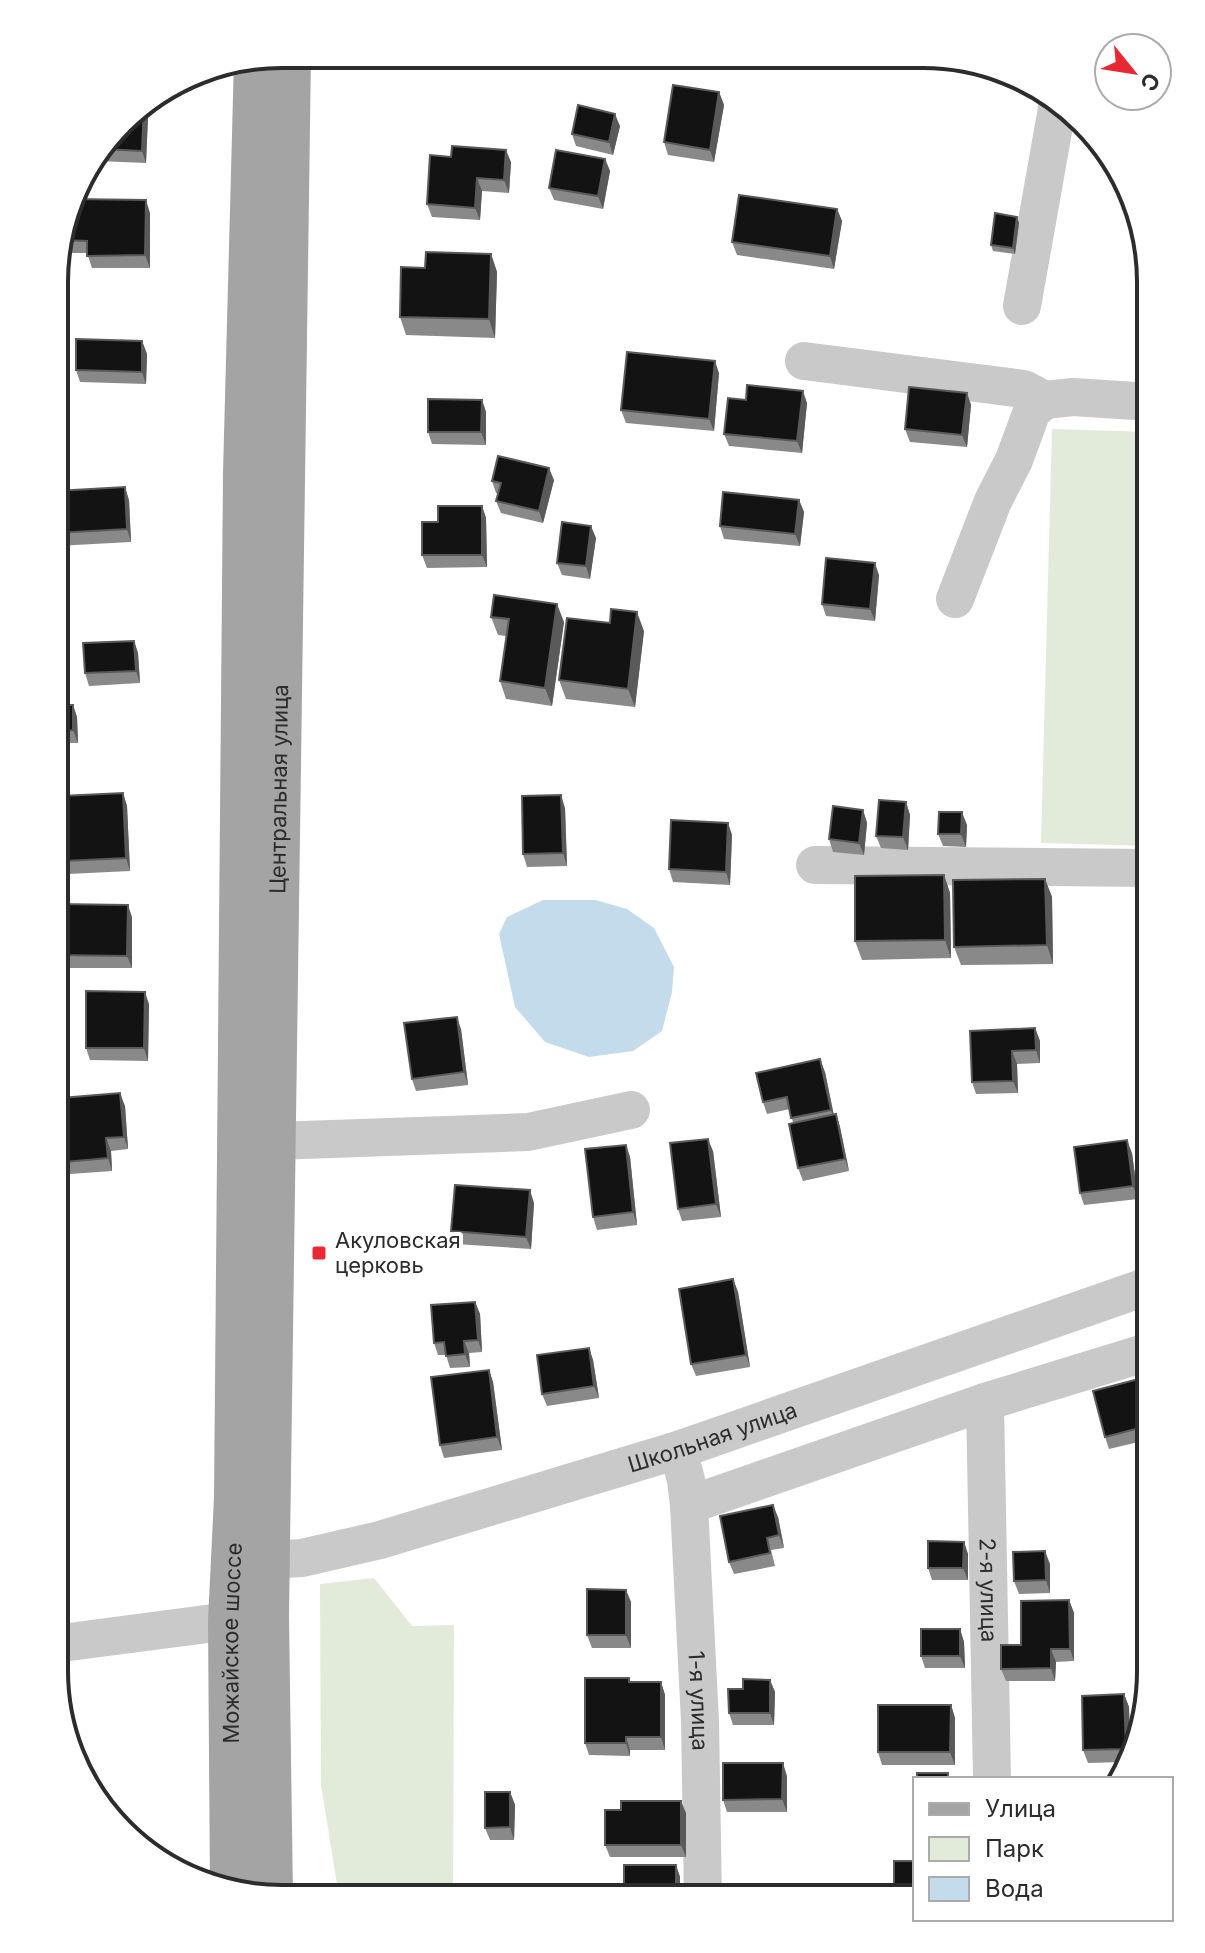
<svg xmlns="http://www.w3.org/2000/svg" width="1205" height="1953" font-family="Inter,sans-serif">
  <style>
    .green { fill: #e2ead9 }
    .water { fill: #c4dbeb }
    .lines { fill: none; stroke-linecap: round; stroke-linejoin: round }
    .minor { stroke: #c9c9c9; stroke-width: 38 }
    .major { stroke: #a4a4a4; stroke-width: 44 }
    .wall { fill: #898989 }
    .shaded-wall { fill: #5a5a5a }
    .building { fill: #131313; stroke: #5a5a5a; stroke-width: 2 }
    .poi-dot { fill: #e82933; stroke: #fff; stroke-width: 3 }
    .labels { text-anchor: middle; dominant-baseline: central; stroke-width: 8; stroke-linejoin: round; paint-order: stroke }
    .street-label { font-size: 22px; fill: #2c2c2c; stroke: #fff }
    .poi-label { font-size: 22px; fill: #2c2c2c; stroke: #fff; text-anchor: start }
    .rim { fill: none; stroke: #2c2c2c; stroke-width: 4 }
  </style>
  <rect width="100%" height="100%" fill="#fff"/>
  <path class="green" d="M1052,429L1151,432V846L1041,843Z
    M374,1578L412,1626L454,1625L453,1898L339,1897L321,1785L320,1584Z"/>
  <path class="water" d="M543,900H596L627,909L654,928L674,967L672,992L662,1031L633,1051L589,1057L545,1042L515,1007L499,934L507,917Z"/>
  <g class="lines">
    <g class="minor">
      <path d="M1022,306L1058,103"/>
      <path d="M804,361L1024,389L1045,400"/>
      <path d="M955,599L993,501L1014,460L1032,411L1045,400L1073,397L1151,402"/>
      <path d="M815,865L1151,868"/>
      <path d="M274,1141L528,1132L631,1110"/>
      <path id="s1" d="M985,1402L992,1779"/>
      <path d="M678,1450L686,1480L689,1505L985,1402L1151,1351"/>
      <path id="s2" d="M689,1505L700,1721L703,1898"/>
      <path id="s3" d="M268,1560L302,1558L380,1540L678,1450L1151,1285"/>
      <path d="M54,1644L260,1617"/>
    </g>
    <g class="major">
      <path id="s4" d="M232,1889L230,1621L236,1498L245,473L256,59"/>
      <path id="s5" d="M271,1897L267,1616L289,54"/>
    </g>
  </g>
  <path class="wall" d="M499,55L537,56L529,68L505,66Z
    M719,92L724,105L714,162L668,155L664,142Z
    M144,104L148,117L146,163L97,161L95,158L131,111Z
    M620,126L613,155L576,146L572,134Z
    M605,159L610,171L603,209L554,200L549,188Z
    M511,162L509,193L482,191L480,220L432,217L427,204Z
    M72,199L150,213V268H92L87,253H59L57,248Z
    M837,209L842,221L834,269L737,255L732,242Z
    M1017,217L1019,223L1015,254L993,251L991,245Z
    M491,254L497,272L495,338L406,335L400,317L425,268Z
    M142,341L147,354L146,384L80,382L76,370Z
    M719,373L714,431L626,423L621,410Z
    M967,393L971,405L967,447L910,442L905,429Z
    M482,400L486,412V445L432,444L428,432Z
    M746,400L807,403L802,453L729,446L724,434Z
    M56,445L68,457V482H56Z
    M554,480L543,523L501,513L496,501L498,494L496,493L492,481Z
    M56,491L129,500L131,542L56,546Z
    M799,500L804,512L800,546L724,539L720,526Z
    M482,506L486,518L487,567L427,568L422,555L438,522Z
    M596,538L590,579L562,575L557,563Z
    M879,575L875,621L826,616L822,604Z
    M491,617L564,622L552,706L506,699L500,681L506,636L498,635Z
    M644,631L635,707L566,699L559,680Z
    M134,641L138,653L140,683L89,686L85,673Z
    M55,705H73L77,717L78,743H55Z
    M123,793L127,806L130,871L68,874L64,861Z
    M906,802L910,815L908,850L881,848L876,836Z
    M565,808L567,866L527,867L523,854Z
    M863,810L867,823L864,855L833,852L829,839Z
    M728,823L732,835L730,885L673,882L669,869Z
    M967,825L966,847L943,846L938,834Z
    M944,875L950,893L951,958L862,960L855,941Z
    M1045,879L1052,897L1053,964L961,965L954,947Z
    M55,904L132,917V968H55Z
    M1151,939V997L1147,986Z
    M149,1004L148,1061L90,1060L86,1048Z
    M1035,1028L1040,1041V1063L1017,1064L1018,1093L976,1094L972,1082Z
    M461,1029L468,1085L416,1091L412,1079Z
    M825,1072L834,1115L836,1114L840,1127L849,1171L803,1181L798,1168L793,1123L790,1109L767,1114L763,1102Z
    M125,1106L128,1149L111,1151L112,1171L70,1174L65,1162Z
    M626,1145L630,1157L637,1225L597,1230L593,1217Z
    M713,1151L721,1217L682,1221L678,1209Z
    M1132,1153L1138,1199L1084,1205L1080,1193Z
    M534,1203L531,1249L456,1244L451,1231Z
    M733,1279L738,1292L750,1367L696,1376L691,1364Z
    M475,1302L480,1314L482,1352L469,1353L470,1367L450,1368L446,1355H438L434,1343Z
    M589,1348L593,1360L599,1398L547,1406L542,1394Z
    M489,1370L493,1382L502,1450L444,1458L440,1445Z
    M1150,1376L1151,1439L1109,1449L1105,1437Z
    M1151,1503V1562H1142L1138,1550Z
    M778,1517L784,1548L771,1550L775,1566L734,1574L729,1562Z
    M964,1542L968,1554V1580H932L928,1568Z
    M1050,1564V1593L1019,1594L1014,1581Z
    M626,1590L631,1602V1648H592L587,1635Z
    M1069,1600L1074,1613V1661L1056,1662L1055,1681H1006L1001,1669L1021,1645Z
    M960,1629L964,1642L965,1668H925L921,1656Z
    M770,1680L775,1692L774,1725H733L729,1713L743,1689Z
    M631,1682H661L665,1695V1750H630V1756L589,1755L585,1743Z
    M1124,1694L1129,1707L1130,1741L1122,1762L1088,1763L1083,1750Z
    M951,1705L955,1718V1765H882L878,1752Z
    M787,1776V1812H727L723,1800Z
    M510,1792L515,1805L514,1840H490L485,1828Z
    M621,1810L686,1813V1857H610L605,1845Z
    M676,1865L680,1877V1898H625L624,1895Z"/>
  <path class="shaded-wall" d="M524,56H537L529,68Z
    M719,92L724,105L714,162L710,150Z
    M144,104L148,117L146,163L142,151Z
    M615,114L620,126L613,155L609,142Z
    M506,150L511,162L509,193L504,180Z
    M605,159L610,171L603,209L598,196Z
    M477,178L482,191L480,220L475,208Z
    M146,200L150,213V268L145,255Z
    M837,209L842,221L834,269L830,256Z
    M1017,217L1019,223L1015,254L1013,248Z
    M491,254L497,272L495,338L489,319Z
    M142,341L147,354L146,384L142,372Z
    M715,361L719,373L714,431L709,419Z
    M803,391L807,403L802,453L797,441Z
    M967,393L971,405L967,447L962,435Z
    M482,400L486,412V445L481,432Z
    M63,444L68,457V482L64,470Z
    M549,468L554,480L543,523L539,511Z
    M125,487L129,500L131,542L127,529Z
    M799,500L804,512L800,546L795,534Z
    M482,506L486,518L487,567L482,555Z
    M591,526L596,538L590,579L586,566Z
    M875,563L879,575L875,621L870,609Z
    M557,604L564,622L552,706L545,688Z
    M637,612L644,631L635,707L628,689Z
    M134,641L138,653L140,683L136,671Z
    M73,705L77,717L78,743L73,730Z
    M123,793L127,806L130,871L126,858Z
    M561,795L565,808L567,866L563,853Z
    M906,802L910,815L908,850L903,837Z
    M863,810L867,823L864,855L859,843Z
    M962,812L967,825L966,847L961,834Z
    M728,823L732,835L730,885L726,872Z
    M944,875L950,893L951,958L945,940Z
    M1045,879L1052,897L1053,964L1047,945Z
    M128,905L132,917V968L127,956Z
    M145,992L149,1004L148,1061L144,1048Z
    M457,1017L461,1029L468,1085L464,1072Z
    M1035,1028L1040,1041V1063L1036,1050Z
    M1012,1051L1017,1064L1018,1093L1013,1081Z
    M820,1059L825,1072L835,1122L831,1110Z
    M120,1093L125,1106L128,1149L124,1137Z
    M836,1114L840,1127L849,1171L845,1159Z
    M106,1138L111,1151L112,1171L108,1158Z
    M708,1139L713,1151L721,1217L716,1204Z
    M1127,1140L1132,1153L1138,1199L1133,1186Z
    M626,1145L630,1157L637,1225L633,1212Z
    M530,1190L534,1203L531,1249L526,1237Z
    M733,1279L738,1292L750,1367L746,1355Z
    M475,1302L480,1314L482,1352L478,1340Z
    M464,1341L469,1353L470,1367L465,1354Z
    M589,1348L593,1360L599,1398L594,1386Z
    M489,1370L493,1382L502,1450L497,1437Z
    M773,1505L778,1517L784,1548L779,1535Z
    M964,1542L968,1554V1580L963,1568Z
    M1045,1551L1050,1564V1593L1046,1580Z
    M626,1590L631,1602V1648L626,1635Z
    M1069,1600L1074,1613V1661L1070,1649Z
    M960,1629L964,1642L965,1668L960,1656Z
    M1051,1649L1056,1662L1055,1681L1051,1668Z
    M770,1680L775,1692L774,1725L770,1713Z
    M661,1682L665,1695V1750L661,1737Z
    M1124,1694L1129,1707L1130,1741L1126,1751Z
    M951,1705L955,1718V1765L950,1752Z
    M626,1737L630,1750V1756L626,1743Z
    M783,1763L787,1776V1812L782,1799Z
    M510,1792L515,1805L514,1840L510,1827Z
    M681,1801L686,1813V1857L681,1845Z
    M676,1865L680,1877V1898H677L676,1895Z"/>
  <path class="building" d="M673,85L719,92L710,150L664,142Z
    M142,104H144L142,151L102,149L131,111Z
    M578,105L615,114L609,142L572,134Z
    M452,146L506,150L504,180L477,178L475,208L427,204L430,155L451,157Z
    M556,150L605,159L598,196L549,188Z
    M739,195L837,209L830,256L732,242Z
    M72,199L146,200L145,255L87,256V241L60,240Z
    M995,213L1017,217L1013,248L991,245Z
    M426,252L491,254L489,319L400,317L401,267L425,268Z
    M76,339L142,341V372L76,370Z
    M627,352L715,361L709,419L621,410Z
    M747,385L803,391L797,441L724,434L728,398L746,400Z
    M909,387L967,393L962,435L905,429Z
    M428,399L482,400L481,432H428Z
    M63,444L64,470H56V445Z
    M498,456L549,468L539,511L496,501L501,483L492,481Z
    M125,487L127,529L56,533V491Z
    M723,492L799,500L795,534L720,526Z
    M438,506H482V555H422V522H438Z
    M562,522L591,526L586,566L557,563Z
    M826,558L875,563L870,609L822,604Z
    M494,595L557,604L545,688L500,681L509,619L491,617Z
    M611,609L637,612L628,689L559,680L567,618L610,623Z
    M134,641L136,671L85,673L83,643Z
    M55,705H73V730L55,731Z
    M123,793L126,858L64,861L61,796Z
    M561,795L563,853L523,854L522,796Z
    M879,800L906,802L903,837L876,836Z
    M833,806L863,810L859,843L829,839Z
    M939,812H962L961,834H938Z
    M671,820L728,823L726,872L669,869Z
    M944,875L945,940L855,941V876Z
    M1045,879L1047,945L954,947L953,880Z
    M55,904L128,905L127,956L55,955Z
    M1151,939V985L1147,986L1144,940Z
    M86,991L145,992L144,1048H86Z
    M457,1017L464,1072L412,1079L404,1023Z
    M1035,1028L1036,1050L1012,1051L1013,1081L972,1082L970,1031Z
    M820,1059L831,1110L791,1118L787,1097L763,1102L756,1073Z
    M120,1093L124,1137L106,1138L108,1158L65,1162L61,1098Z
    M836,1114L845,1159L798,1168L789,1124Z
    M708,1139L716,1204L678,1209L670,1143Z
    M1127,1140L1133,1186L1080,1193L1074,1147Z
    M626,1145L633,1212L593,1217L585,1149Z
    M455,1185L530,1190L526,1237L451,1231Z
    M733,1279L746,1355L691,1364L679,1289Z
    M475,1302L478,1340L464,1341L465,1354L446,1356L444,1342L434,1343L431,1305Z
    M589,1348L594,1386L542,1394L537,1355Z
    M489,1370L497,1437L440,1445L431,1377Z
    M1150,1376L1151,1425L1105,1437L1093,1391Z
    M1151,1503V1550H1138L1137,1504Z
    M773,1505L779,1535L767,1538L770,1553L729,1562L720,1516Z
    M928,1541L964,1542L963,1568H928Z
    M1045,1551L1046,1580L1014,1581L1013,1552Z
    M587,1589L626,1590V1635H587Z
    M1069,1600L1070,1649H1051V1668L1001,1669V1645H1021V1601Z
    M921,1629H960V1656H921Z
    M585,1678H629V1682H661V1737H626V1743H585Z
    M743,1679L770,1680V1713H729L728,1689H743Z
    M1139,1683H1150V1687L1140,1715Z
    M1124,1694L1126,1749L1083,1750L1082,1696Z
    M878,1705H951L950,1752H878Z
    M723,1763H783L782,1799L723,1800Z
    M917,1773H948V1779H917Z
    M485,1792H510V1827L485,1828Z
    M621,1801H681V1845H605V1810H621Z
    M894,1861H915V1899H894Z
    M624,1865H676V1895H624Z"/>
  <rect class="poi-dot" x="311" y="1245" width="16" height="16" rx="4"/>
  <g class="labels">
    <g class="street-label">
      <text stroke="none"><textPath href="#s5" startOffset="1108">Центральная улица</textPath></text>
      <text stroke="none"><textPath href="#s3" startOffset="462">Школьная улица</textPath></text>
      <text stroke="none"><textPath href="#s1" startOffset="188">2-я улица</textPath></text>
      <text stroke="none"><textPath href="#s4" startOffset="246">Можайское шоссе</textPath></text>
      <text stroke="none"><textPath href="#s2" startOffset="196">1-я улица</textPath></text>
    </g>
    <g class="poi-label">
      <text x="335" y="1240">Акуловская<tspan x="335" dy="25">церковь</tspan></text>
    </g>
  </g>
  <path d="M0 0H1205V1953H0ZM282 68H923A214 214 0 0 1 1137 282V1671A214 214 0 0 1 923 1885H282A214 214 0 0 1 68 1671V282A214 214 0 0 1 282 68Z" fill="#fff" fill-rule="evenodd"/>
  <path class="rim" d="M282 68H923A214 214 0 0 1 1137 282V1671A214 214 0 0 1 923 1885H282A214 214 0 0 1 68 1671V282A214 214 0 0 1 282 68Z"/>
  <rect x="913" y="1777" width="260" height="144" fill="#ffffff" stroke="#ababab" stroke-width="2"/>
  <rect x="929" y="1803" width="40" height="12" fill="#a4a4a4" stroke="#ababab" stroke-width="2"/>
  <text x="985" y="1817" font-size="24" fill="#2c2c2c">Улица</text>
  <rect x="929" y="1837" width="40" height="24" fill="#e2ead9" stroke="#ababab" stroke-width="2"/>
  <text x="985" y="1857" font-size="24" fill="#2c2c2c">Парк</text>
  <rect x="929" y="1877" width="40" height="24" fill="#c4dbeb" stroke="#ababab" stroke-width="2"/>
  <text x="985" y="1897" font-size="24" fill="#2c2c2c">Вода</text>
  <g transform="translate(1133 72) rotate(120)"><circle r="38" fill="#ffffff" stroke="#ababab" stroke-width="2"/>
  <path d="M0-6L14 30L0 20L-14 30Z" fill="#e82933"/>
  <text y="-12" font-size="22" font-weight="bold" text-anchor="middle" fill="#2c2c2c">С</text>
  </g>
</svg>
